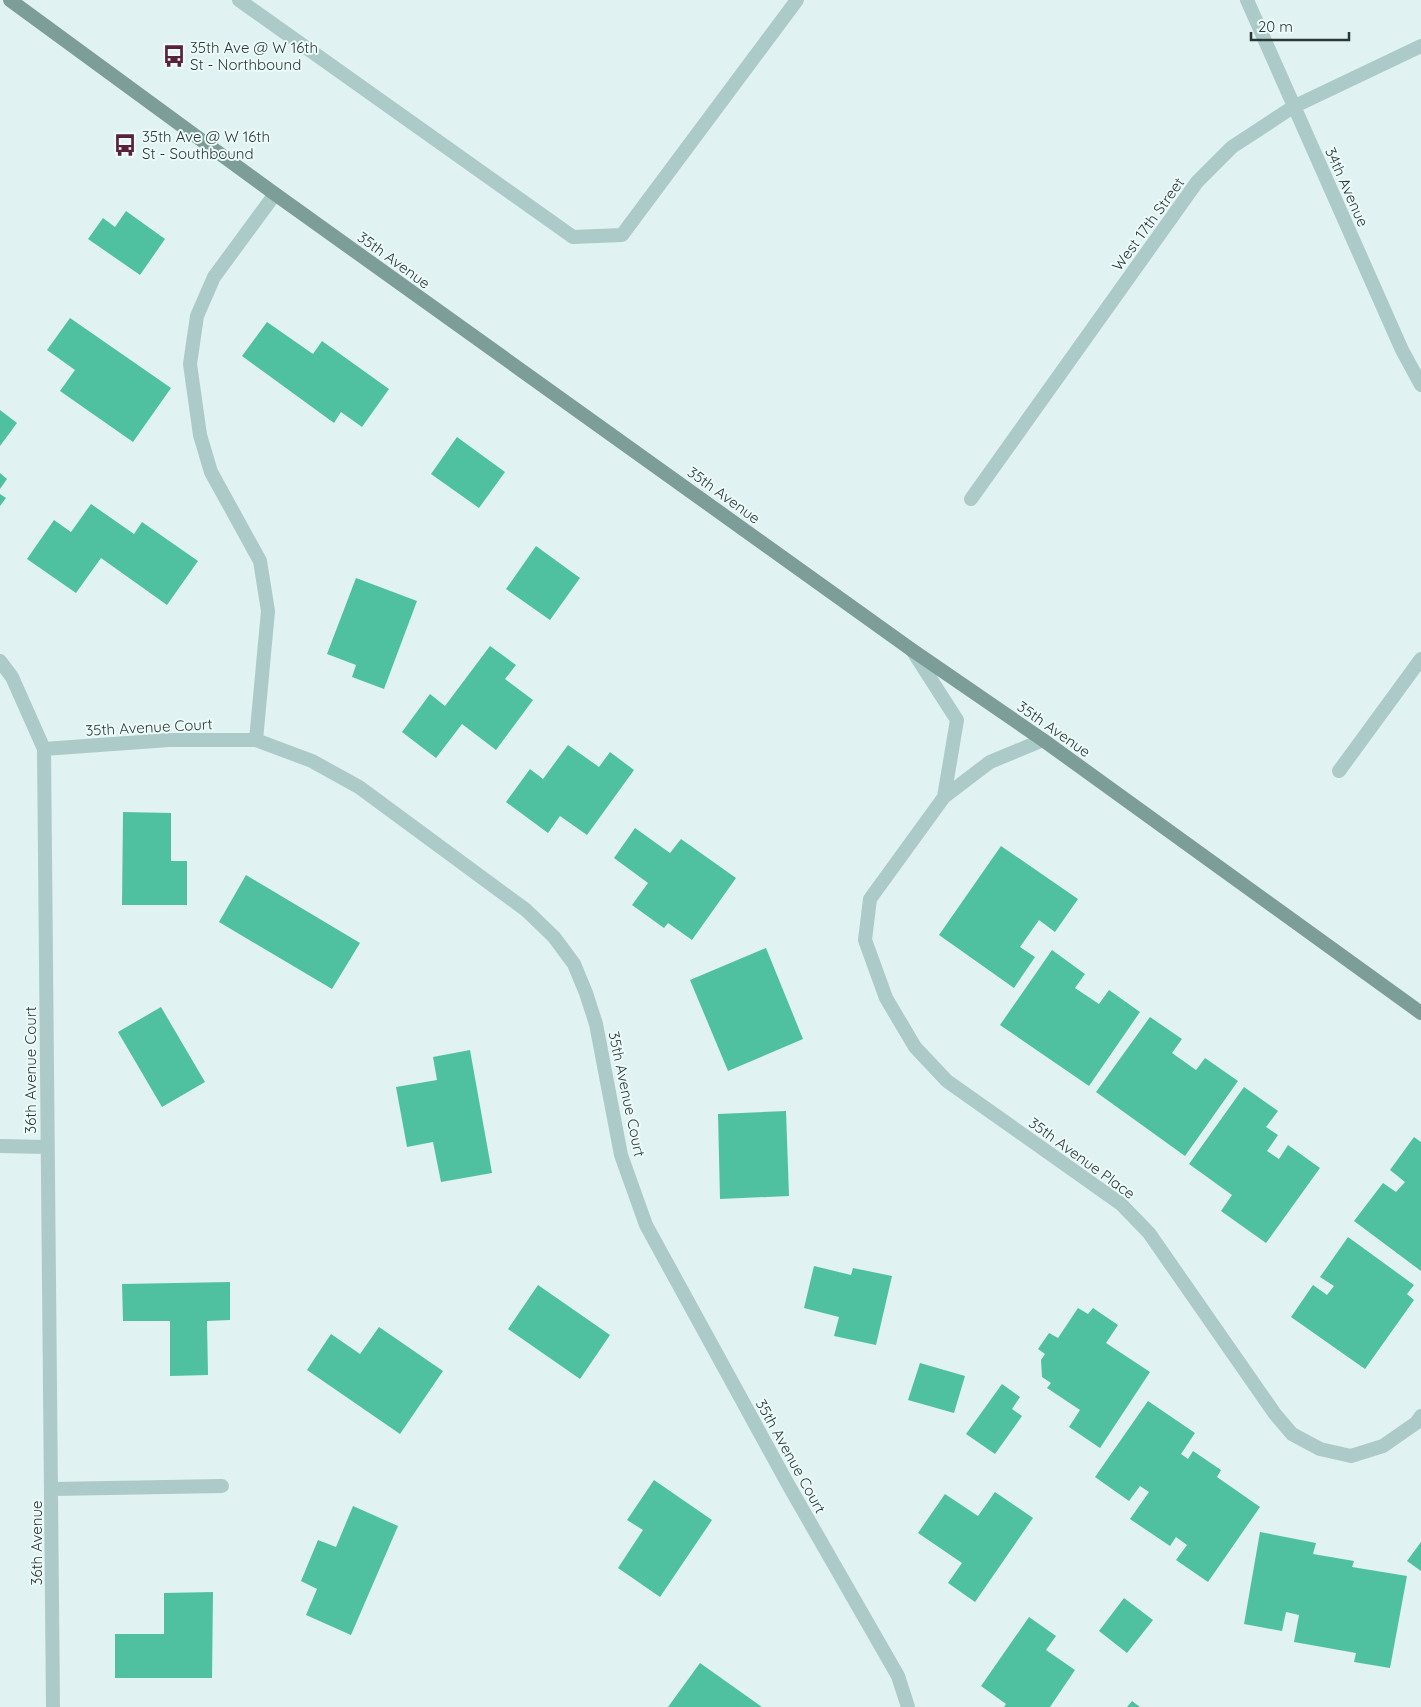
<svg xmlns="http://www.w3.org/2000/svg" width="1421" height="1707" font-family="Quicksand,sans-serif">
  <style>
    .building { fill: #50c1a0 }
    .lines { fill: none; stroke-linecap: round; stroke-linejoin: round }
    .service { stroke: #accac8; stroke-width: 14 }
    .minor { stroke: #accac8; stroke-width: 14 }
    .secondary { stroke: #7d9e98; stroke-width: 14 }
    .labels { text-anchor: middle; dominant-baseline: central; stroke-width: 4; stroke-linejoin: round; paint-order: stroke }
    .poi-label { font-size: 15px; fill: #2b3936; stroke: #edfafa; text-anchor: start }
    .street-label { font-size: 15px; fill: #2b3936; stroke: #edfafa }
  </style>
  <rect width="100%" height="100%" fill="#e0f2f2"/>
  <path class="building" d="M126,211L165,239L140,275L88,239L103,218L115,227Z
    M70,318L171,388L133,442L60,391L75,370L47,350Z
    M267,322L313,354L322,341L389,389L362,427L341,412L334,423L242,356Z
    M0,410L17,423L0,446Z
    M457,437L505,472L479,508L431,474Z
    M0,473L7,479L0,489Z
    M0,494L6,498L0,506Z
    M91,504L134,534L142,522L198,561L167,605L101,558L76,593L27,559L54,520L71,532Z
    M536,546L580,578L550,620L506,589Z
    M356,578L417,601L384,689L352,677L356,665L327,654Z
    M490,646L516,665L505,679L533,700L496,750L462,724L436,758L402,732L430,694L445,706Z
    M568,745L599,767L610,752L634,770L587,835L560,816L548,833L506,802L530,769L543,779Z
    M123,812L171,813V861H187V905H122Z
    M635,828L670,853L681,839L736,878L692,940L668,923L664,928L632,905L648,883L614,858Z
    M1001,846L1078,899L1055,932L1039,920L1020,947L1035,957L1014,988L939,935Z
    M246,875L360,943L332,989L219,922Z
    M766,948L803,1039L728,1071L690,980Z
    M1052,950L1085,974L1075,988L1099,1004L1109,990L1140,1012L1089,1086L1000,1025Z
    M161,1007L205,1082L162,1107L118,1032Z
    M1150,1017L1182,1039L1172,1053L1196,1070L1205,1058L1238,1081L1185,1156L1096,1092Z
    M470,1050L492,1173L441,1182L433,1142L407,1147L396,1087L437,1080L433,1057Z
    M1244,1087L1278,1111L1266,1127L1278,1135L1267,1151L1279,1159L1288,1145L1320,1168L1266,1243L1221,1211L1232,1195L1189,1164Z
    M786,1111L789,1196L720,1199L718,1114Z
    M1414,1137L1421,1142V1271L1354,1221L1383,1183L1396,1192L1405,1182L1390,1170Z
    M1348,1237L1414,1285L1407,1294L1414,1300L1365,1369L1291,1317L1313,1285L1327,1295L1334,1286L1320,1277Z
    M814,1266L851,1275L853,1268L892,1276L876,1345L834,1336L839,1317L804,1308Z
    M230,1282V1320L207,1321L208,1375L170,1376V1321H123L122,1284Z
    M538,1285L610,1335L580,1379L508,1329Z
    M1078,1308L1088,1314L1093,1308L1118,1325L1106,1343L1150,1372L1100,1448L1069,1427L1080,1410L1047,1388L1051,1383L1042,1377L1041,1360L1045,1354L1038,1349L1049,1333L1058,1338Z
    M379,1327L443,1371L400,1434L307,1370L331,1334L360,1354Z
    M920,1363L965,1376L954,1413L908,1400Z
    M1002,1384L1020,1397L1012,1409L1022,1416L995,1454L966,1434Z
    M1148,1401L1195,1433L1181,1454L1188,1459L1193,1451L1221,1470L1217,1477L1260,1507L1208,1582L1176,1560L1187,1545L1176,1537L1170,1546L1130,1519L1149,1492L1140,1486L1129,1501L1095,1477Z
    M654,1480L712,1520L660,1597L618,1568L643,1530L627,1520Z
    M995,1492L1033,1518L975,1602L948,1583L962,1563L918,1533L945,1494L978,1516Z
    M353,1506L398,1526L351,1635L306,1615L317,1589L301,1581L318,1540L336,1547Z
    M1260,1532L1316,1543L1313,1554L1354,1561L1352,1567L1407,1576L1390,1668L1354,1662L1356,1653L1294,1642L1299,1615L1286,1612L1282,1631L1244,1624Z
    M1421,1542V1571L1407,1561Z
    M213,1592L212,1678H115V1634H164V1593Z
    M1124,1598L1153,1620L1127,1653L1099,1631Z
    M1029,1617L1056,1636L1046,1650L1075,1670L1050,1707H1004L1006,1704L981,1686Z
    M700,1663L762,1707H668Z
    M1132,1701L1140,1707H1127Z"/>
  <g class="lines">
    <path class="service" d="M239,0L573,237L622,235L797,0"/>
    <path class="minor" d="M1247,0L1402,350L1421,385
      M971,499L1197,182L1232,147L1293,107L1421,46
      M912,650L957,720L944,797
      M0,661L12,677L44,749L53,1707
      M256,740L268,611L260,561L211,472L200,435L190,364L197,316L214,277L275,194
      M1043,740L990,762L944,797L870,899L865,940L886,998L915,1047L947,1081L1121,1204L1149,1233L1275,1414L1292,1434L1320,1449L1351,1456L1383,1446L1416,1423L1421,1416
      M44,749L169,740H256L312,761L359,787L526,910L554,937L574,964L586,993L596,1024L621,1155L646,1225L789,1486L898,1676L908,1707
      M1339,771L1421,659
      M0,1146L46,1147
      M53,1489L222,1486"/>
    <path class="secondary" d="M10,0L275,194L912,650L1043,740L1421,1013"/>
  </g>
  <defs>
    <symbol id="bus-bare" viewBox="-9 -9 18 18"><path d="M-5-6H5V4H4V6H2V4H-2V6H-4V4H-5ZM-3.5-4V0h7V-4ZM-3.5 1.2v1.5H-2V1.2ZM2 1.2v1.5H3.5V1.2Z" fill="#59223b" stroke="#edfafa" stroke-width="2.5" paint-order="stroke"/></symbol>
  </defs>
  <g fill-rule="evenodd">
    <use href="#bus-bare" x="158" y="40" width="32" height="32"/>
    <use href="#bus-bare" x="109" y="129" width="32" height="32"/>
  </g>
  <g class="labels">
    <g class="poi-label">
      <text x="190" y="47">35th Ave @ W 16th<tspan x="190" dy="17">St - Northbound</tspan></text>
      <text x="142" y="136">35th Ave @ W 16th<tspan x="142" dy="17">St - Southbound</tspan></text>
    </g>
    <g class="street-label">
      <text transform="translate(1347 187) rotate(66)">34th Avenue</text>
      <text transform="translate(1148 224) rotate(-54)">West 17th Street</text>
      <text transform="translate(394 260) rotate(36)">35th Avenue</text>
      <text transform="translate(724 495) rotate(36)">35th Avenue</text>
      <text transform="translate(149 727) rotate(-3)">35th Avenue Court</text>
      <text transform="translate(1054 729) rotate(35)">35th Avenue</text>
      <text transform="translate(30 1070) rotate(-90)">36th Avenue Court</text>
      <text transform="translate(627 1094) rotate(78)">35th Avenue Court</text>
      <text transform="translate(1082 1158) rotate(36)">35th Avenue Place</text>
      <text transform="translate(791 1456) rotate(61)">35th Avenue Court</text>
      <text transform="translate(36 1543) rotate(-90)">36th Avenue</text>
    </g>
  </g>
  <path d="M1251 32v8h98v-8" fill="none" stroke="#2b3936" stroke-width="2.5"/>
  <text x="1258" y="32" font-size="15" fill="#2b3936" stroke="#edfafa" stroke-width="4" paint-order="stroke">20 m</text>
</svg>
